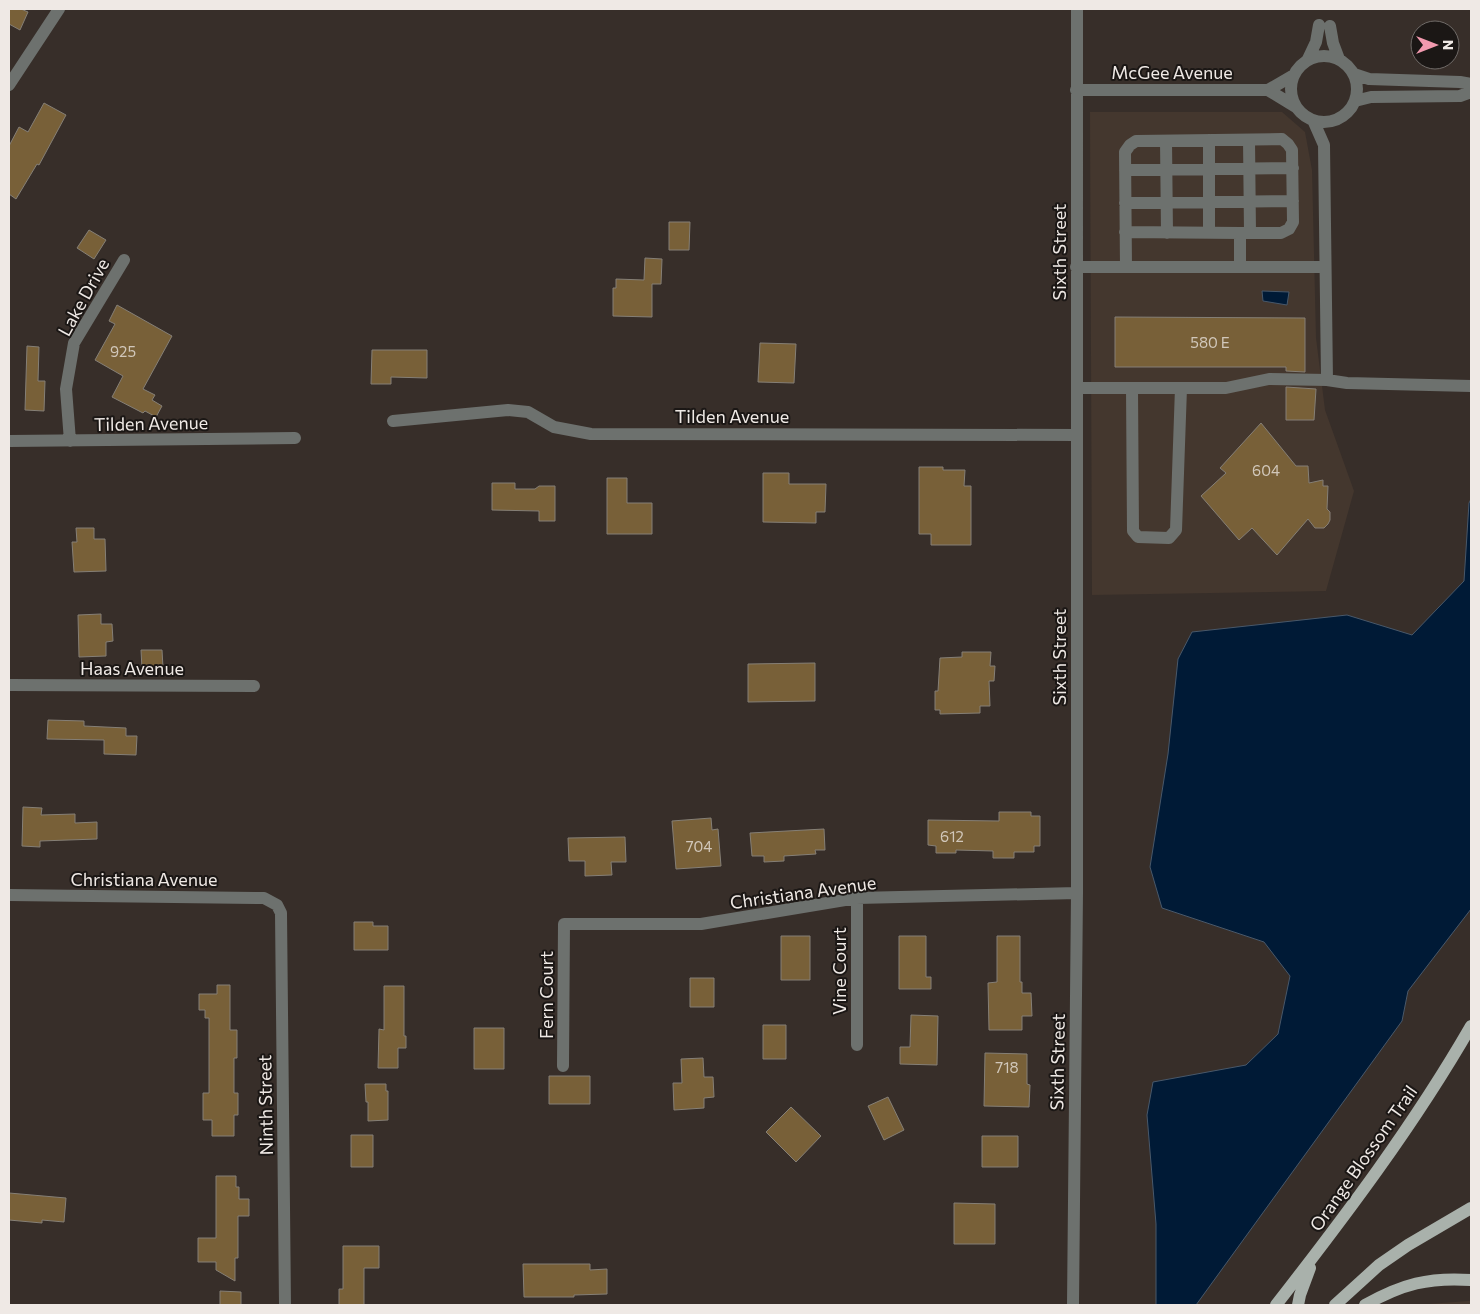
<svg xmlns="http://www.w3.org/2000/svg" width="1480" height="1314" font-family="Commissioner,sans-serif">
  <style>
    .built { fill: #44372e }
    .water { fill: #001a36; stroke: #48586a }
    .building { fill: #786038; stroke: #857f76 }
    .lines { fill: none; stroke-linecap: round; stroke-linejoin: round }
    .minor { stroke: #6d716e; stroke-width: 12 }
    .major { stroke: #a9b1ab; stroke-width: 12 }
    .labels { text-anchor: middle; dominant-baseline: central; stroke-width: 4; stroke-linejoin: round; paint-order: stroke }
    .number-label { font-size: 15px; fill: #d1c7ba }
    .street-label { font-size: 18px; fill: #efe9e5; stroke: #1b1715 }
  </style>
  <rect width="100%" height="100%" fill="#372e29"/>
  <path class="built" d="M1090,112H1282L1305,132L1312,170L1316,338L1325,410L1354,491L1326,591L1092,595Z
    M1468,1301H1471V1305H1415Z"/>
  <path class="water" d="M1262,291L1289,292L1287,305L1263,301Z
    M1471,499V909L1408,991L1402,1021L1196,1305H1156V1224L1147,1115L1153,1082L1246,1065L1278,1034L1290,976L1264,942L1162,908L1150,867L1168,754L1178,659L1192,632L1347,615L1412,635L1464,581L1469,503Z"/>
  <path class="building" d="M9,9H21L28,12L20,30L9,24Z
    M44,103L66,115L39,165L37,164L16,199L9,194V146L19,127L28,132Z
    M669,222H690L689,250H669Z
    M89,230L106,240L94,259L77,248Z
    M645,258L662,259L661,284H652V317L613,316V288H616V279L644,280Z
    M117,305L172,336L143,389L155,395L152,400L162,406L156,417L145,411L143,413L112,397L123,376L95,360L115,324L109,321Z
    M1115,317L1305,318V372L1286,371V367H1115Z
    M760,343L796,344L794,383L758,382Z
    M27,346L39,347L38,381H45L44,411L25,410Z
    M372,350H427V378L391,377V384H371Z
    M1286,387L1316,389L1314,420H1286Z
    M1261,423L1296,466H1308L1309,483L1323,480V486H1328L1327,509L1330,512V520L1328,524L1324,528H1315L1308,519L1277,555L1252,528L1239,540L1201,496L1226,473L1220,468Z
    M919,467H943V470H965L964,486H971V545H931V534H919Z
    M763,473H789V484H826L825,512H816V523L763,522Z
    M607,478H627V503H652V534H607Z
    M492,483H515V489H535L539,486H555V521H539V511L492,510Z
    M76,528H94V539H105L106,571L74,572L72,542H77Z
    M101,614V624H112L113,641L106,642V656L79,657L78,615Z
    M141,650H162L163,668L142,669Z
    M962,652H991L990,666H995L994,681H989L990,706H980V713L940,714V710H935V691H938L940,658L962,657Z
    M815,663V701L748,702V664Z
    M48,720L84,721V726L126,728V736H137L136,755L104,754V740L47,739Z
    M23,807L42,808L41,815L75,814V823L97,822V839L40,841V847L22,846Z
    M999,812H1031V816H1040V846H1034V852H1014V858H993V851L956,850V853H936V846L928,845V820L999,821Z
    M711,818L712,830L718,829L721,866L676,869L672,821Z
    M824,829L825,850H815L816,854L784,856V861L764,862V856H752L750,833Z
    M625,837L626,862H611L612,875L585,876V861H569L568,838Z
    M354,922H373V926H388V950H354Z
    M781,936H810V980H781Z
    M899,936H926V977H931V989H899Z
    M997,936H1020V982H1022V993H1031L1032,1016H1022V1030H989L988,983L997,982Z
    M690,978H714V1007H690Z
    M217,985H230V1030H237V1058H234V1093H238V1115H234V1136H212V1120H203V1093H209V1018H205V1010H199V994H217Z
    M384,986H404V1036H406V1048H398V1068H378L379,1029L384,1030Z
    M911,1015L938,1016L937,1065L900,1064V1047H910Z
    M763,1025H786V1059H763Z
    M474,1028H504V1069H474Z
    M985,1053L1027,1054V1084L1030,1085L1029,1107L984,1106Z
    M703,1058L704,1077H713L714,1097L704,1098V1108L674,1110L673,1083H682L681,1059Z
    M549,1076H590V1104H549Z
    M365,1084H386V1091H388V1120L368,1121V1102H366Z
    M888,1097L904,1130L884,1140L868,1106Z
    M791,1107L821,1136L796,1162L766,1132Z
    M351,1135H373V1167H351Z
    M982,1136H1018V1167H982Z
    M216,1176H236V1187H239V1199H249V1216H238V1258H235V1281L216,1270V1262H198V1238H216Z
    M9,1193L66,1198L64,1222L42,1220V1223L9,1220Z
    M954,1203L995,1204V1244H954Z
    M343,1246H379V1268H364V1305H339V1289H343Z
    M523,1264H590V1270L607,1269V1294L574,1295V1297H524Z
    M220,1291L241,1292V1305H220Z"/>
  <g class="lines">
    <path class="minor" d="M1330,26L1333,43L1339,59
      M1291 89a33 33 0 1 1 66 0a33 33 0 1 1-66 0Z
      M1308,59L1316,42L1319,25
      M1354,74L1369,79L1460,82L1471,84
      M9,85L59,9
      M1076,90H1268L1294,75
      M1268,90L1296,107
      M1355,101L1371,97L1460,96L1471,92
      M1209,140V233
      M1249,140L1250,233
      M1166,141L1167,233
      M1125,170L1293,168
      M1125,203L1293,201
      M1125,232L1240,233
      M1076,267H1325
      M1126,267L1125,152L1130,145L1136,141L1282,139L1288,144L1292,150L1293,222L1289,229L1281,233H1240V267
      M1327,380L1347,383L1471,386
      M1077,388H1226L1269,379L1327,380L1324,145L1313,120
      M1132,388L1133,531L1138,537L1169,538L1176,530L1181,388
      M393,421L508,410L528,412L554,427L591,434L1077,435
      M9,441L295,438
      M70,441L66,389L74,343L124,260
      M9,685L254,686
      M9,895L264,898L277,905L281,913L285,1305
      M857,1045V898
      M563,1066L564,924H701L857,898L1077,893
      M1073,1305L1077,893V9"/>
    <path class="major" d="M1276,1305C1346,1215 1414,1125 1471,1026
      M1298,1305L1300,1295L1310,1268
      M1335,1305L1379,1265L1408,1245L1471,1208
      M1365,1305C1402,1284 1429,1277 1471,1280"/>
  </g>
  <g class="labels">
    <g class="number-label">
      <text x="1210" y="342">580 E</text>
      <text x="123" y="351">925</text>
      <text x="1266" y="470">604</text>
      <text x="952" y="836">612</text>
      <text x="699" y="846">704</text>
      <text x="1007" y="1067">718</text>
    </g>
    <g class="street-label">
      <text x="1172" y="72">McGee Avenue</text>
      <text transform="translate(1059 252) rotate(-90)">Sixth Street</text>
      <text transform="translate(83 297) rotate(-61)">Lake Drive</text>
      <text x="732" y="416">Tilden Avenue</text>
      <text transform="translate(151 423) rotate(-1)">Tilden Avenue</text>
      <text transform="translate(1059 657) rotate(-90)">Sixth Street</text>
      <text x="132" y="668">Haas Avenue</text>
      <text x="144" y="879">Christiana Avenue</text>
      <text transform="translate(803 892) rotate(-8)">Christiana Avenue</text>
      <text transform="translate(839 971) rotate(-90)">Vine Court</text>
      <text transform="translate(546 995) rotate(-90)">Fern Court</text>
      <text transform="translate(1057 1062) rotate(-89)">Sixth Street</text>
      <text transform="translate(265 1105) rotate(-91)">Ninth Street</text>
      <text transform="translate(1363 1158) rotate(-55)">Orange Blossom Trail</text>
    </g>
  </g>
  <rect width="1480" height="1314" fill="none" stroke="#efe9e5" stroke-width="20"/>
  <g transform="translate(1435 45) rotate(90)"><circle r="24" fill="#1b1715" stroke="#706b68"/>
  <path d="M0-4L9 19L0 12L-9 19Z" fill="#f29aaf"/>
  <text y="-8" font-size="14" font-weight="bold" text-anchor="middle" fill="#efe9e5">N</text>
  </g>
</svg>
